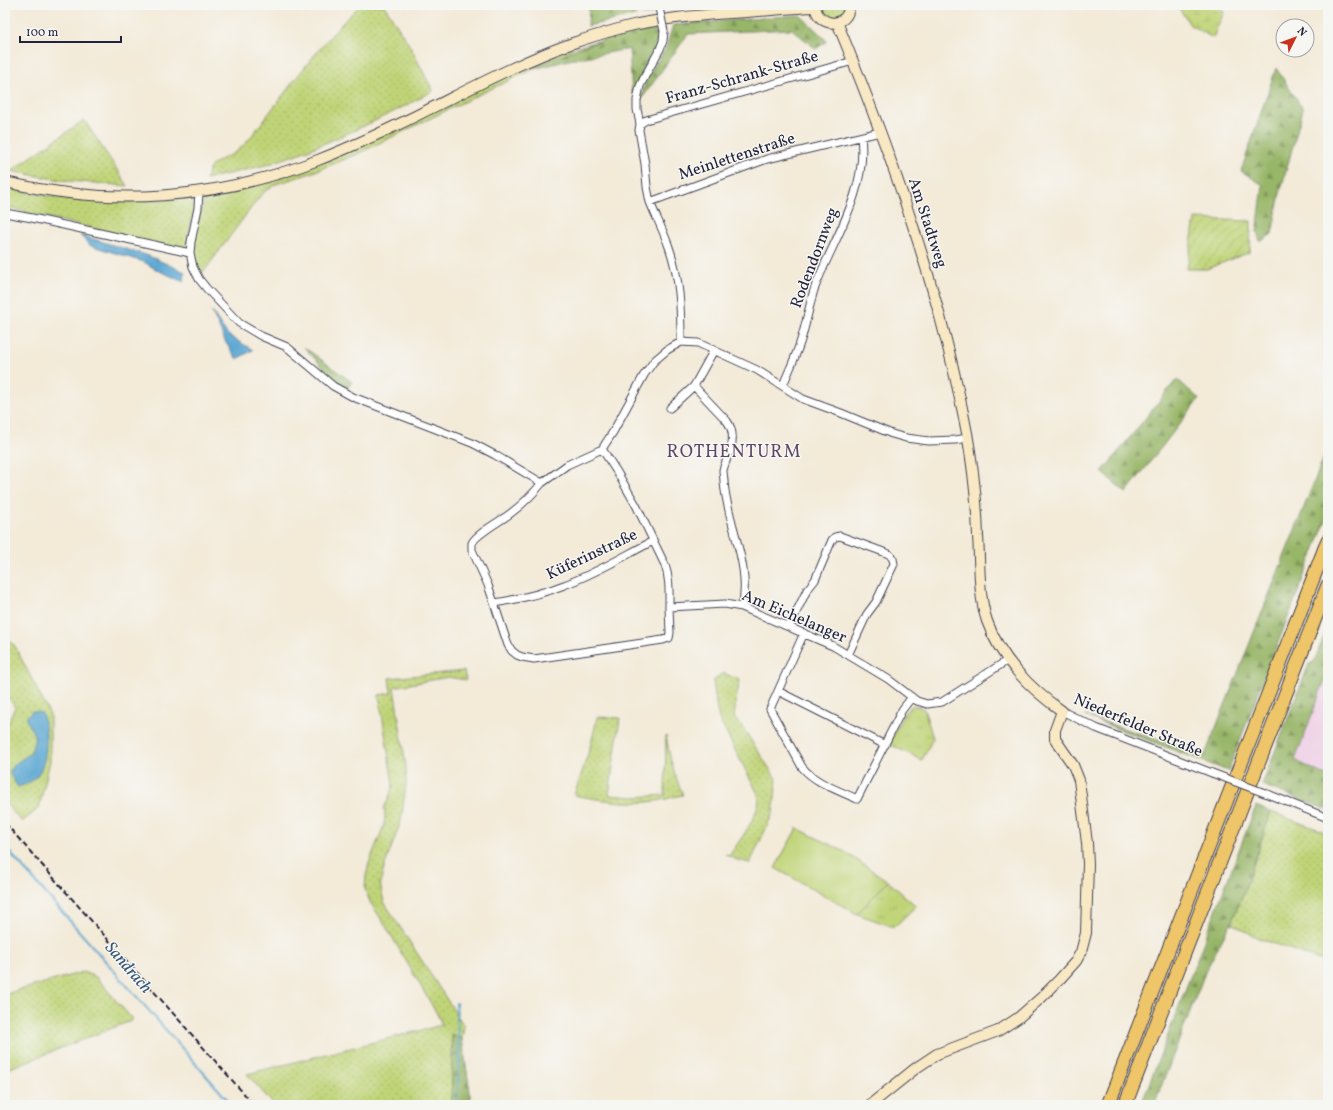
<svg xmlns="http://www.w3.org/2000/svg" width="1333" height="1110" font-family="Vollkorn,serif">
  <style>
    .built { fill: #efd0e6 }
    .grass { fill: url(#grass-dots); stroke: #717b59 }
    .forest { fill: url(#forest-firs); stroke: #5d6c52 }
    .wetland { fill: url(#wetland-marsh); stroke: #717b59 }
    .park { fill: url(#park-tufts); stroke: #717b59 }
    .garden { fill: url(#garden-furrows); stroke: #717b59 }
    .pitch { fill: #c0d477; stroke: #717b59 }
    .water { fill: #58a6d1; stroke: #3d6486 }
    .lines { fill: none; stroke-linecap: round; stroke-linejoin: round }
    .stream { stroke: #58a6d1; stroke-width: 2 }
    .street-casing { stroke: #414053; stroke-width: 9 }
    .secondary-casing { stroke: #414053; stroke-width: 12 }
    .highway-casing { stroke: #414053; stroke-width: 15 }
    .street { stroke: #fff; stroke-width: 7 }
    .secondary { stroke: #f8e8c3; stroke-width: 10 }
    .highway { stroke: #eec569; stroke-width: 13 }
    .rail { stroke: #22223b; stroke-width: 2; stroke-dasharray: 6 3; stroke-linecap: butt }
    .street-bridge-casing { stroke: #414053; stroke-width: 9; stroke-linecap: butt }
    .street-bridge { stroke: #fff; stroke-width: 7 }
    .labels { text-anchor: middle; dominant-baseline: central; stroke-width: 3; stroke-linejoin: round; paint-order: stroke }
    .street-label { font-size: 16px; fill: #22223b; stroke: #f6f6f2 }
    .water-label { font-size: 17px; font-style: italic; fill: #385777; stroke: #f6f6f2 }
    .quarter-label { font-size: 18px; letter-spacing: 1px; fill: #5f4867; stroke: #f6f6f2 }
  </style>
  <defs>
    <pattern id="grass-dots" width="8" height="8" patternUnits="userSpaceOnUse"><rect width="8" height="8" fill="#c0d477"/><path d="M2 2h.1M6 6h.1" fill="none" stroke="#a5b668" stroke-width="1.8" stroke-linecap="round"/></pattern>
    <pattern id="forest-firs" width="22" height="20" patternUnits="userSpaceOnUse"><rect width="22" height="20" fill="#98b668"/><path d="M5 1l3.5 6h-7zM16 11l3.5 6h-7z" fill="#7c9457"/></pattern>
    <pattern id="wetland-marsh" width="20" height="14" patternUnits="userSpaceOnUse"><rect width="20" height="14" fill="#c0d477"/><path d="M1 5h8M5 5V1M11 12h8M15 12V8" fill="none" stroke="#a5b668"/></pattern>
    <pattern id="park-tufts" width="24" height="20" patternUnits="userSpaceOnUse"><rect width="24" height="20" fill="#c0d477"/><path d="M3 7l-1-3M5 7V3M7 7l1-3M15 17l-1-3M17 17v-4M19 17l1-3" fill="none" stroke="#a5b668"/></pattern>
    <pattern id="garden-furrows" width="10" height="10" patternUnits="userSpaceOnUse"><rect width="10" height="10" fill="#c0d477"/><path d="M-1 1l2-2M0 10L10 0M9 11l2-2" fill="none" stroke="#a5b668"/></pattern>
  </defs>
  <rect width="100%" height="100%" fill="#f6f6f2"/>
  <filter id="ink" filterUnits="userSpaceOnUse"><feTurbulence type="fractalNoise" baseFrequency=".025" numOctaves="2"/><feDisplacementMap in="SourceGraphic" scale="8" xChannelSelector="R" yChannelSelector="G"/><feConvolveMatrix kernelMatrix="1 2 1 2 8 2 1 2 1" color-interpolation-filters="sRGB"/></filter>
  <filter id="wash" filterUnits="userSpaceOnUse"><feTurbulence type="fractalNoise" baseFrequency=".012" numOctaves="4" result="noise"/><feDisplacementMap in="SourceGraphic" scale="16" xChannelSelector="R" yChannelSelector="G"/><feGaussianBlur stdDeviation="0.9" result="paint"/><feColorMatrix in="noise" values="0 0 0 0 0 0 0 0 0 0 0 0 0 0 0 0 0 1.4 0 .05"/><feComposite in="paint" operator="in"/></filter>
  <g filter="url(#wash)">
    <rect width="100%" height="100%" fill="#f3ead8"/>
    <path class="built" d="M1328,671V777L1295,760Z"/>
    <path class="grass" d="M360,5H384L410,46L433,91C380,120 326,145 269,164C248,170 227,174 206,179C210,159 222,161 236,152C241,148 246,143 250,138C285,93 319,45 360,5Z
      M818,5H845V9L839,18H825Z
      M598,41L534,67V69L482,93L355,155L308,174L276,184L268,189L260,196L205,270L202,272L199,271C197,267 195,261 194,256C192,244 200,206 207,196L269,181L300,171L522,67L556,53Z
      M84,120L128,186L60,180L11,171Z
      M5,187C34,194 64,199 93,201C124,202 155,200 186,198L191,200L195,205L186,247L183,250L25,212L5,206Z
      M5,637L15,646L50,715V761L39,808L22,822L5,803V730L15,707L5,693Z
      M464,671L466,680L448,677L394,687L406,767V785L401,821L385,865L380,884L384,902L464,1026L462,1039L452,1034V1084L450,1105H274L247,1074L442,1025L437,1014L385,925L370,902L365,889L366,876L369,863L384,825L385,816L384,808L388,800L393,785L379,695L391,693L389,678Z
      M723,673L740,680L737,694L734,718L741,725L777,780L773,813L750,863L737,860L725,854L729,856C739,841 763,811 758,794L720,721L717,711L713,681Z
      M597,717L620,718L609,795L634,797L665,795L666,736C670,759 674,774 683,795C674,796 665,800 656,801C629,805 600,800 574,795C583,770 592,744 597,717Z
      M1271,812L1328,833V963L1258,938L1231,923L1244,892Z
      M83,972L96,977L133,1020L5,1070V994Z"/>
    <path class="forest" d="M589,5H636V15L588,26Z
      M641,5H653L655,9L651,10L652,14H642Z
      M800,15L827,41L816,49L792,29L688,34L640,101L648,76L666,48L673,25Z
      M654,27L655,32H659L658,46L639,79L636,92L632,93L629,49L569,60L534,69L533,67C573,50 612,35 654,27Z
      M1276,68L1303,109L1280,193L1272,234L1260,242L1257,231L1263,185L1241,171Z
      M304,347L352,382L345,391Z
      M1177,379L1199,399L1126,493L1102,472Z
      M1328,447V515L1228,771L1085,716L1205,755Z
      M1328,626V671L1295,760L1328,777V810L1262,785L1309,664L1314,662Z
      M1256,806L1271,812L1244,892L1231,923L1206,970L1154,1105H1141Z
      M452,1034L462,1039L470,1092V1105H450L452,1084Z"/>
    <path class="wetland" d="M1177,5H1216L1224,12L1213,38L1190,25Z"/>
    <path class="park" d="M913,705L924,709L933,738L922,760L889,744L905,712Z
      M888,881L916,906L894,927L857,914Z"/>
    <path class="garden" d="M1195,219L1251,221L1250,252L1207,269H1187Z"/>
    <path class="pitch" d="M797,828L845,852L888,881L857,914L775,868Z"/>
    <path class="water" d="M80,235L149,256L185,272L184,282L157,270L144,262L89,245Z
      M212,312L228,335L253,350L237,359L226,343Z
      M32,711L42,713C47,730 49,759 38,774C34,781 25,785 18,787L9,773L15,764L31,753L35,737L26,718Z"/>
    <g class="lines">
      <path class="stream" d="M5,847L232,1105
        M456,1105L460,1061L456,1003"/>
    </g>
  </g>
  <g filter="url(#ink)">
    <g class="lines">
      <defs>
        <path id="street" d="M664,31L663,41L660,49L645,76L640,86L637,100V109L640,124L639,130L645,164L647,187L650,202C656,217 664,232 669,247C680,278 681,310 681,342
          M640,124L646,120L853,61
          M199,192L198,208L191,242L190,253L193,267L199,279L207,289L239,323L261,336L287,347L333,386L353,397L472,443L495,455L542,483L567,465L602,449L613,432L644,375L654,361L667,350L681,342L698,343L757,370L803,399L841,413L892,434L906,438L929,441L955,440L968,438
          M650,202L767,159L880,132
          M5,213L32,218L190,253
          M714,350L694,386L727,421C735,432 733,446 727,458C726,462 724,466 723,470C723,473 724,478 724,482C727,523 752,566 742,607
          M783,385C789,371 796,356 801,340C806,324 809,307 814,290C832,241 868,192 861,137
          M670,408L694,386
          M602,449L617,472L636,505L665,565C670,579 669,593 669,607L725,604L742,607L833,646L888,679L917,701L927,704L942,702L1008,660
          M542,483C533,494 523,504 511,513C501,521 477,533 472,543V550L488,585L508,645L512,651L517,655L522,657L534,659L663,640L669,638L670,633L669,607
          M495,603C519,599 542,594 564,585C595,574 624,556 653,541
          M789,627L807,590L815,580L832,540L835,537L840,536L889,554L893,559L894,564L876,602L867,614L848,655
          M804,633L770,709L802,767C815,783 838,790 857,799L902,710L912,697
          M778,691L885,745
          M1062,711L1096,728L1212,773
          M1270,795L1328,818"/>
        <path id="secondary" d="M815,5C817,29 850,28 849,5
          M837,22C892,155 940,292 967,433C973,467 977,502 978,536C980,564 978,594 987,621C1000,658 1030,689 1062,711L1055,730V739L1073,765L1079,780L1087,843L1088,864L1086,933L1081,952L1076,961L1059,980L1042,997L1018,1018L998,1031L937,1054L916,1068L870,1105
          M5,182C113,207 214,200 318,160C344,150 370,138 395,126C454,98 511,65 573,43C594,36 616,29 638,24C674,17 711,14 747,12C770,10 793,8 815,7"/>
        <path id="highway" d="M1108,1105L1328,540
          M1125,1105L1328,585"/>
      </defs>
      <use href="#street" class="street-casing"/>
      <use href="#secondary" class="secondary-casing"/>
      <use href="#highway" class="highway-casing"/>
      <use href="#street" class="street"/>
      <use href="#secondary" class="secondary"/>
      <use href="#highway" class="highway"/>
      <path class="rail" d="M5,823L254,1105"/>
      <defs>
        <path id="street-bridge" d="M659,8L664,31
          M1212,773L1270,795"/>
      </defs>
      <use href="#street-bridge" class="street-bridge-casing"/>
      <use href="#street-bridge" class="street-bridge"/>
    </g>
  </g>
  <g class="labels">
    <g class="street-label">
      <text transform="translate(742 78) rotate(-16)">Franz-Schrank-Straße</text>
      <text transform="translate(737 157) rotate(-18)">Meinlettenstraße</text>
      <text transform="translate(927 223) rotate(72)">Am Stadtweg</text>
      <text transform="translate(815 258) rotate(-69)">Rodendornweg</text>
      <text transform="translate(592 555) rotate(-25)">Küferinstraße</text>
      <text transform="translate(794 617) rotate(23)">Am Eichelanger</text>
      <text transform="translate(1138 726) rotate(23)">Niederfelder Straße</text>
    </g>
    <g class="water-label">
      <text transform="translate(128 968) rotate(49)">Sandrach</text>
    </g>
    <g class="quarter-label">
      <text x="734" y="452">ROTHENTURM</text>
    </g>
  </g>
  <rect width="1333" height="1110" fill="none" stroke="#f6f6f2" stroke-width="20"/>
  <g transform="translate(1295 38) rotate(48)"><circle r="19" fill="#f6f6f2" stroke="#a1a1a9"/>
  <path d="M0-3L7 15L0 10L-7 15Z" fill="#c8321e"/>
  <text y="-6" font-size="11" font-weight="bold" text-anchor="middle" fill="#22223b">N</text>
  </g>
  <path d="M20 36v6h101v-6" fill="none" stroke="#22223b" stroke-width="2"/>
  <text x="26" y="36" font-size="12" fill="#22223b" stroke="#f6f6f2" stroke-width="3" paint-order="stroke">100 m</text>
</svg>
